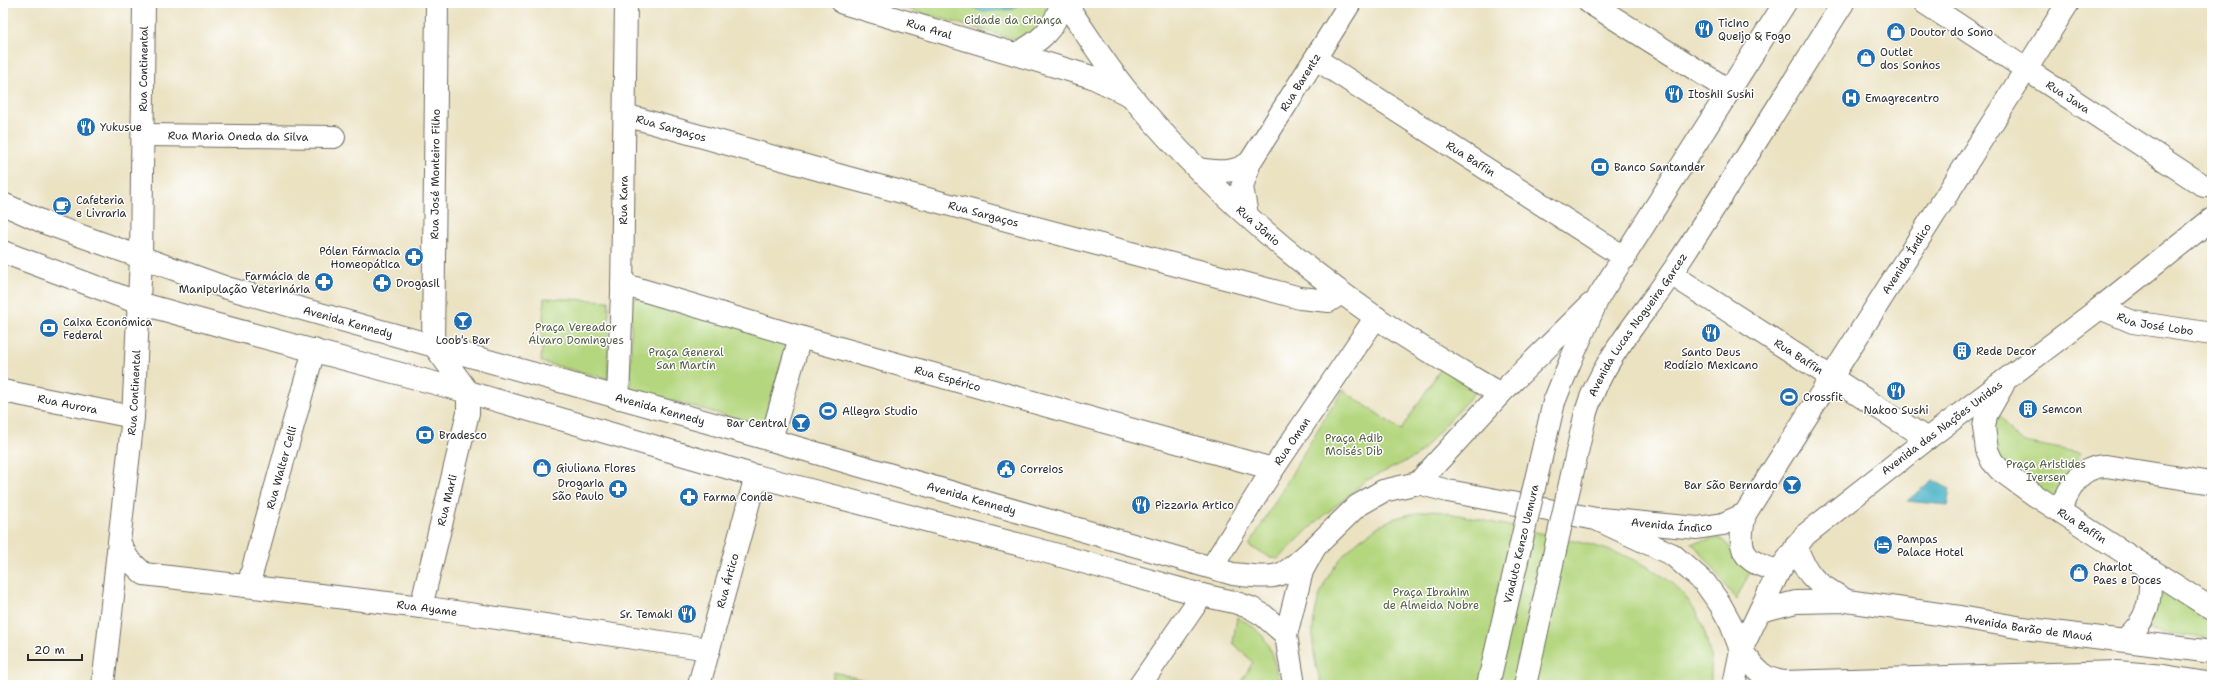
<svg xmlns="http://www.w3.org/2000/svg" width="2215" height="688" font-family="'Shantell Sans',sans-serif">
  <style>
    .green { fill: #b4d67e; stroke: #708054 }
    .water { fill: #48b3c6; stroke: #3a6f78 }
    .lines { fill: none; stroke-linecap: round; stroke-linejoin: round }
    .minor-casing { stroke: #6e6b60; stroke-width: 24 }
    .major-casing { stroke: #6e6b60; stroke-width: 24 }
    .minor { stroke: #fff; stroke-width: 22 }
    .major { stroke: #fff; stroke-width: 22 }
    .major-bridge-casing { stroke: #6e6b60; stroke-width: 24; stroke-linecap: butt }
    .major-bridge { stroke: #fff; stroke-width: 22 }
    .labels { text-anchor: middle; dominant-baseline: central; stroke-width: 3; stroke-linejoin: round; paint-order: stroke }
    .park-label { font-size: 11px; fill: #545e44; stroke: #fff }
    .poi-label { font-size: 11px; fill: #2b2b2b; stroke: #fff; text-anchor: start }
    .street-label { font-size: 11px; fill: #2b2b2b; stroke: #fff }
  </style>
  <rect width="100%" height="100%" fill="#fff"/>
  <filter id="ink" filterUnits="userSpaceOnUse"><feTurbulence type="fractalNoise" baseFrequency=".025" numOctaves="2"/><feDisplacementMap in="SourceGraphic" scale="8" xChannelSelector="R" yChannelSelector="G"/><feConvolveMatrix kernelMatrix="1 2 1 2 8 2 1 2 1" color-interpolation-filters="sRGB"/></filter>
  <filter id="wash" filterUnits="userSpaceOnUse"><feTurbulence type="fractalNoise" baseFrequency=".012" numOctaves="4" result="noise"/><feDisplacementMap in="SourceGraphic" scale="16" xChannelSelector="R" yChannelSelector="G"/><feGaussianBlur stdDeviation="0.9" result="paint"/><feColorMatrix in="noise" values="0 0 0 0 0 0 0 0 0 0 0 0 0 0 0 0 0 1.4 0 .05"/><feComposite in="paint" operator="in"/></filter>
  <g filter="url(#wash)">
    <rect width="100%" height="100%" fill="#ebe2c2"/>
    <path class="green" d="M885,3H1047C1046,22 1035,37 1015,39Z
      M632,297L788,340L763,426L630,389Z
      M544,298L609,301L608,379L541,362Z
      M1441,368L1476,391L1417,456L1365,481L1313,525L1278,559L1271,558L1249,546L1318,429L1343,390L1401,430Z
      M1999,415L2013,436L2025,442L2081,453L2057,506L1997,460L1991,419Z
      M1433,510C1466,516 1499,524 1531,531C1597,546 1682,559 1705,634C1710,650 1713,669 1710,685H1322C1301,629 1317,570 1365,536C1372,531 1379,525 1386,522C1401,515 1417,513 1433,510Z
      M1718,538C1731,542 1735,563 1751,570L1736,600L1701,552L1691,543Z
      M2158,583L2212,624V639L2149,631Z
      M1237,617C1272,635 1270,650 1280,685H1239L1253,662L1233,643Z
      M834,672L882,685H831Z"/>
    <path class="water" d="M963,3H1019L1014,9L983,12Z
      M1932,480L1950,489L1947,505L1907,501Z"/>
  </g>
  <g filter="url(#ink)">
    <g class="lines">
      <defs>
        <g id="minor">
          <path id="s1" d="M843,3L1092,77L1127,94"/>
          <path id="s2" d="M1065,3C1087,34 1107,68 1132,97C1201,180 1285,254 1374,316C1414,344 1458,369 1500,394"/>
          <path d="M1590,3L1730,91"/>
          <path id="s3" d="M1925,3L2204,186H2212"/>
          <path d="M1016,54C1039,42 1055,30 1061,3"/>
          <path id="s4" d="M1316,59L1625,258"/>
          <path id="s5" d="M625,115L849,178L1300,298L1329,301L1341,293"/>
          <path id="s6" d="M143,135L334,137"/>
          <path d="M1199,169C1218,172 1234,174 1250,162"/>
          <path id="s7" d="M1247,215L1242,187L1250,162L1350,3"/>
          <path d="M2212,219L2100,308L1927,439L1805,535L1779,571L1741,650C1755,668 1761,679 1784,682L2117,672L2164,676L2212,684"/>
          <path id="s8" d="M1671,274L1927,439"/>
          <path id="s9" d="M622,284L800,337L1273,469"/>
          <path id="s10" d="M2100,308L2133,322L2212,334"/>
          <path id="s11" d="M2003,385L1986,415L1984,427L1987,450L1992,461L2000,470L2036,496L2212,609"/>
          <path id="s12" d="M3,391L133,417"/>
          <path id="s13" d="M618,398L622,292L626,3"/>
          <path d="M771,440L800,337"/>
          <path d="M2059,510C2072,487 2077,467 2106,466L2212,483"/>
          <path d="M1745,514C1737,550 1741,562 1779,571"/>
          <path id="s14" d="M1601,519L1697,528L1723,524L1745,514L2068,3"/>
          <path id="s15" d="M120,544L128,559L144,574L421,607L709,649"/>
          <path d="M1796,546C1808,580 1817,583 1847,601"/>
          <path id="s16" d="M1212,567L1273,469L1376,317"/>
          <path id="s17" d="M248,586L314,350"/>
          <path id="s18" d="M421,607L468,413V392L433,344L437,3"/>
          <path id="s19" d="M1760,611L1796,602L1847,601L1960,617L2023,628L2212,652"/>
          <path d="M2124,640C2150,618 2151,601 2150,569"/>
          <path id="s20" d="M103,685L133,417L141,259L144,3"/>
          <path id="s21" d="M699,685L756,476"/>
          <path d="M1140,685L1202,595"/>
        </g>
        <g id="major">
          <path id="s22" d="M3,204L48,224L227,288L771,440L1233,574C1281,579 1279,580 1315,547"/>
          <path d="M3,252L139,303L218,325L468,392L756,476L1036,549L1202,595L1234,602L1251,608L1263,615L1286,635"/>
          <path d="M1554,402L1570,362L1599,296L1785,3"/>
          <path id="s23" d="M1586,412C1601,361 1641,318 1671,274C1730,185 1786,93 1843,3"/>
          <path d="M1418,483L1500,394L1590,305"/>
          <path d="M1294,685L1286,635L1302,571L1315,547L1357,506L1383,491L1418,483L1448,491L1596,519L1673,555L1705,583L1720,604L1731,624L1741,650L1734,685"/>
        </g>
      </defs>
      <use href="#minor" class="minor-casing"/>
      <use href="#major" class="major-casing"/>
      <use href="#minor" class="minor"/>
      <use href="#major" class="major"/>
      <defs>
        <g id="major-bridge">
          <path id="s24" d="M1488,685L1554,402"/>
          <path d="M1525,685L1586,412"/>
        </g>
      </defs>
      <use href="#major-bridge" class="major-bridge-casing"/>
      <use href="#major-bridge" class="major-bridge"/>
    </g>
  </g>
  <defs>
    <symbol id="restaurant-disc" viewBox="-11 -11 22 22"><circle r="9.5" fill="#1f6fb2" stroke="#fff"/><path d="M-5-6h1v4h1v-4h1v4h1v-4h1v5L-1.5 .5V6h-2V.5L-5-1ZM5-6V6H3V1.5H1.5Q1.5-4 5-6Z" fill="#fff"/></symbol>
    <symbol id="shop-disc" viewBox="-11 -11 22 22"><circle r="9.5" fill="#1f6fb2" stroke="#fff"/><path d="M-5-2.5h2.3a2.7 3.5 0 0 1 5.4 0H5L5.5 6h-11ZM-1.5-2.5h3a1.5 2.3 0 0 0-3 0Z" fill="#fff"/></symbol>
    <symbol id="hospital-disc" viewBox="-11 -11 22 22"><circle r="9.5" fill="#1f6fb2" stroke="#fff"/><path d="M-5-5h3v3.5h4V-5h3V5h-3V1.5h-4V5h-3Z" fill="#fff"/></symbol>
    <symbol id="bank-disc" viewBox="-11 -11 22 22"><circle r="9.5" fill="#1f6fb2" stroke="#fff"/><path d="M-6-4H6V4H-6ZM0-2.3a2.3 2.3 0 1 0 0 4.6a2.3 2.3 0 1 0 0-4.6Z" fill="#fff"/></symbol>
    <symbol id="cafe-disc" viewBox="-11 -11 22 22"><circle r="9.5" fill="#1f6fb2" stroke="#fff"/><path d="M-5.5-4.5H6V0H3Q3 3.5 0 3.5H-2.5Q-5.5 3.5-5.5 0ZM3-3.2v2h1.7v-2ZM-6 4.5H4V6H-6Z" fill="#fff"/></symbol>
    <symbol id="pharmacy-disc" viewBox="-11 -11 22 22"><circle r="9.5" fill="#1f6fb2" stroke="#fff"/><path d="M-2-6h4v4h4v4h-4v4h-4v-4h-4v-4h4Z" fill="#fff"/></symbol>
    <symbol id="bar-disc" viewBox="-11 -11 22 22"><circle r="9.5" fill="#1f6fb2" stroke="#fff"/><path d="M-6-5H6L.8 .8V4.5H3.5V6h-7V4.5H-.8V.8Z" fill="#fff"/></symbol>
    <symbol id="building-disc" viewBox="-11 -11 22 22"><circle r="9.5" fill="#1f6fb2" stroke="#fff"/><path d="M-4-6H4V6H1V3H-1V6H-4ZM-2.5-4.3h1.7v1.8h-1.7ZM.8-4.3h1.7v1.8H.8ZM-2.5-1h1.7V.8h-1.7ZM.8-1h1.7V.8H.8Z" fill="#fff"/></symbol>
    <symbol id="stadium-disc" viewBox="-11 -11 22 22"><circle r="9.5" fill="#1f6fb2" stroke="#fff"/><path d="M0-5a6.5 5 0 1 0 0 10a6.5 5 0 1 0 0-10ZM-3.5-1.8h7v3.6h-7Z" fill="#fff"/></symbol>
    <symbol id="civic-disc" viewBox="-11 -11 22 22"><circle r="9.5" fill="#1f6fb2" stroke="#fff"/><path d="M-.6-6.5H3V-4.5H.6V-3L4-1V1h2V6H-6V1h2V-1L-.6-3ZM-1.2 2.5V6h2.4V2.5Z" fill="#fff"/></symbol>
    <symbol id="hotel-disc" viewBox="-11 -11 22 22"><circle r="9.5" fill="#1f6fb2" stroke="#fff"/><path d="M-6-4.5h1.5V1H6V5H4.5V3h-9V5H-6ZM-4 0a1.8 1.8 0 1 1 3.6 0ZM.5 0V-2.5h3Q6-2.5 6 0Z" fill="#fff"/></symbol>
  </defs>
  <g fill-rule="evenodd">
    <use href="#restaurant-disc" x="1693" y="18" width="22" height="22"/>
    <use href="#shop-disc" x="1885" y="21" width="22" height="22"/>
    <use href="#shop-disc" x="1855" y="47" width="22" height="22"/>
    <use href="#restaurant-disc" x="1663" y="83" width="22" height="22"/>
    <use href="#hospital-disc" x="1840" y="87" width="22" height="22"/>
    <use href="#restaurant-disc" x="75" y="116" width="22" height="22"/>
    <use href="#bank-disc" x="1589" y="156" width="22" height="22"/>
    <use href="#cafe-disc" x="51" y="195" width="22" height="22"/>
    <use href="#pharmacy-disc" x="403" y="246" width="22" height="22"/>
    <use href="#pharmacy-disc" x="313" y="271" width="22" height="22"/>
    <use href="#pharmacy-disc" x="371" y="272" width="22" height="22"/>
    <use href="#bar-disc" x="452" y="310" width="22" height="22"/>
    <use href="#bank-disc" x="38" y="317" width="22" height="22"/>
    <use href="#restaurant-disc" x="1700" y="322" width="22" height="22"/>
    <use href="#building-disc" x="1951" y="340" width="22" height="22"/>
    <use href="#restaurant-disc" x="1885" y="380" width="22" height="22"/>
    <use href="#stadium-disc" x="1778" y="386" width="22" height="22"/>
    <use href="#building-disc" x="2017" y="398" width="22" height="22"/>
    <use href="#stadium-disc" x="817" y="400" width="22" height="22"/>
    <use href="#bar-disc" x="790" y="412" width="22" height="22"/>
    <use href="#bank-disc" x="414" y="424" width="22" height="22"/>
    <use href="#shop-disc" x="531" y="457" width="22" height="22"/>
    <use href="#civic-disc" x="995" y="458" width="22" height="22"/>
    <use href="#bar-disc" x="1781" y="474" width="22" height="22"/>
    <use href="#pharmacy-disc" x="607" y="478" width="22" height="22"/>
    <use href="#pharmacy-disc" x="678" y="486" width="22" height="22"/>
    <use href="#restaurant-disc" x="1130" y="494" width="22" height="22"/>
    <use href="#hotel-disc" x="1872" y="534" width="22" height="22"/>
    <use href="#shop-disc" x="2068" y="562" width="22" height="22"/>
    <use href="#restaurant-disc" x="676" y="603" width="22" height="22"/>
  </g>
  <g class="labels">
    <g class="park-label">
      <text x="1013" y="20">Cidade da Criança</text>
      <text x="576" y="327">Praça Vereador<tspan x="576" dy="13">Álvaro Domingues</tspan></text>
      <text x="686" y="352">Praça General<tspan x="686" dy="13">San Martín</tspan></text>
      <text x="1354" y="438">Praça Adib<tspan x="1354" dy="13">Moisés Dib</tspan></text>
      <text x="2046" y="464">Praça Aristides<tspan x="2046" dy="13">Iversen</tspan></text>
      <text x="1431" y="592">Praça Ibrahim<tspan x="1431" dy="13">de Almeida Nobre</tspan></text>
    </g>
    <g class="poi-label">
      <text x="1718" y="23">Ticino<tspan x="1718" dy="13">Queijo &amp; Fogo</tspan></text>
      <text x="1910" y="32">Doutor do Sono</text>
      <text x="1880" y="52">Outlet<tspan x="1880" dy="13">dos Sonhos</tspan></text>
      <text x="1688" y="94">Itoshii Sushi</text>
      <text x="1865" y="98">Emagrecentro</text>
      <text x="100" y="127">Yukusue</text>
      <text x="1614" y="167">Banco Santander</text>
      <text x="76" y="200">Cafeteria<tspan x="76" dy="13">e Livraria</tspan></text>
      <text x="400" y="251" text-anchor="end">Pólen Fármacia<tspan x="400" dy="13">Homeopática</tspan></text>
      <text x="310" y="276" text-anchor="end">Farmácia de<tspan x="310" dy="13">Manipulação Veterinária</tspan></text>
      <text x="396" y="283">Drogasil</text>
      <text x="63" y="322">Caixa Econômica<tspan x="63" dy="13">Federal</tspan></text>
      <text x="463" y="340" text-anchor="middle">Loob's Bar</text>
      <text x="1976" y="351">Rede Decor</text>
      <text x="1711" y="352" text-anchor="middle">Santo Deus<tspan x="1711" dy="13">Rodízio Mexicano</tspan></text>
      <text x="1803" y="397">Crossfit</text>
      <text x="2042" y="409">Semcon</text>
      <text x="1896" y="410" text-anchor="middle">Nakoo Sushi</text>
      <text x="842" y="411">Allegra Studio</text>
      <text x="787" y="423" text-anchor="end">Bar Central</text>
      <text x="439" y="435">Bradesco</text>
      <text x="556" y="468">Giuliana Flores</text>
      <text x="1020" y="469">Correios</text>
      <text x="604" y="483" text-anchor="end">Drogaria<tspan x="604" dy="13">São Paulo</tspan></text>
      <text x="1778" y="485" text-anchor="end">Bar São Bernardo</text>
      <text x="703" y="497">Farma Conde</text>
      <text x="1155" y="505">Pizzaria Artico</text>
      <text x="1897" y="539">Pampas<tspan x="1897" dy="13">Palace Hotel</tspan></text>
      <text x="2093" y="567">Charlot<tspan x="2093" dy="13">Paes e Doces</tspan></text>
      <text x="673" y="614" text-anchor="end">Sr. Temaki</text>
    </g>
    <g class="street-label">
      <text stroke="none"><textPath href="#s1" startOffset="90">Rua Aral</textPath></text>
      <text stroke="none"><textPath href="#s20" startOffset="618">Rua Continental</textPath></text>
      <text stroke="none"><textPath href="#s7" startOffset="149">Rua Barentz</textPath></text>
      <text stroke="none"><textPath href="#s3" startOffset="171">Rua Java</textPath></text>
      <text stroke="none"><textPath href="#s5" startOffset="48">Rua Sargaços</textPath></text>
      <text stroke="none"><textPath href="#s6" startOffset="95">Rua Maria Oneda da Silva</textPath></text>
      <text stroke="none"><textPath href="#s4" startOffset="184">Rua Baffin</textPath></text>
      <text stroke="none"><textPath href="#s18" startOffset="450">Rua José Monteiro Filho</textPath></text>
      <text stroke="none"><textPath href="#s13" startOffset="198">Rua Kara</textPath></text>
      <text stroke="none"><textPath href="#s5" startOffset="372">Rua Sargaços</textPath></text>
      <text stroke="none"><textPath href="#s2" startOffset="296">Rua Jônio</textPath></text>
      <text stroke="none"><textPath href="#s14" startOffset="449">Avenida Índico</textPath></text>
      <text stroke="none"><textPath href="#s22" startOffset="365">Avenida Kennedy</textPath></text>
      <text stroke="none"><textPath href="#s10" startOffset="58">Rua José Lobo</textPath></text>
      <text stroke="none"><textPath href="#s23" startOffset="102">Avenida Lucas Nogueira Garcez</textPath></text>
      <text stroke="none"><textPath href="#s8" startOffset="152">Rua Baffin</textPath></text>
      <text stroke="none"><textPath href="#s9" startOffset="339">Rua Espérico</textPath></text>
      <text stroke="none"><textPath href="#s20" startOffset="294">Rua Continental</textPath></text>
      <text stroke="none"><textPath href="#s12" startOffset="66">Rua Aurora</textPath></text>
      <text stroke="none"><textPath href="#s22" startOffset="689">Avenida Kennedy</textPath></text>
      <text transform="translate(1942 428) rotate(-37)">Avenida das Nações Unidas</text>
      <text stroke="none"><textPath href="#s16" startOffset="149">Rua Oman</textPath></text>
      <text stroke="none"><textPath href="#s17" startOffset="123">Rua Walter Celli</textPath></text>
      <text stroke="none"><textPath href="#s22" startOffset="1013">Avenida Kennedy</textPath></text>
      <text stroke="none"><textPath href="#s18" startOffset="110">Rua Marli</textPath></text>
      <text stroke="none"><textPath href="#s14" startOffset="71">Avenida Índico</textPath></text>
      <text stroke="none"><textPath href="#s11" startOffset="193">Rua Baffin</textPath></text>
      <text stroke="none"><textPath href="#s24" startOffset="145">Viaduto Kenzo Uemura</textPath></text>
      <text stroke="none"><textPath href="#s21" startOffset="108">Rua Ártico</textPath></text>
      <text stroke="none"><textPath href="#s15" startOffset="324">Rua Ayame</textPath></text>
      <text stroke="none"><textPath href="#s19" startOffset="272">Avenida Barão de Mauá</textPath></text>
    </g>
  </g>
  <rect width="2215" height="688" fill="none" stroke="#fff" stroke-width="16"/>
  <path d="M28 654v6h54v-6" fill="none" stroke="#2b2b2b" stroke-width="2"/>
  <text x="34" y="654" font-size="12" fill="#2b2b2b" stroke="#ffffff" stroke-width="3" paint-order="stroke">20 m</text>
</svg>
